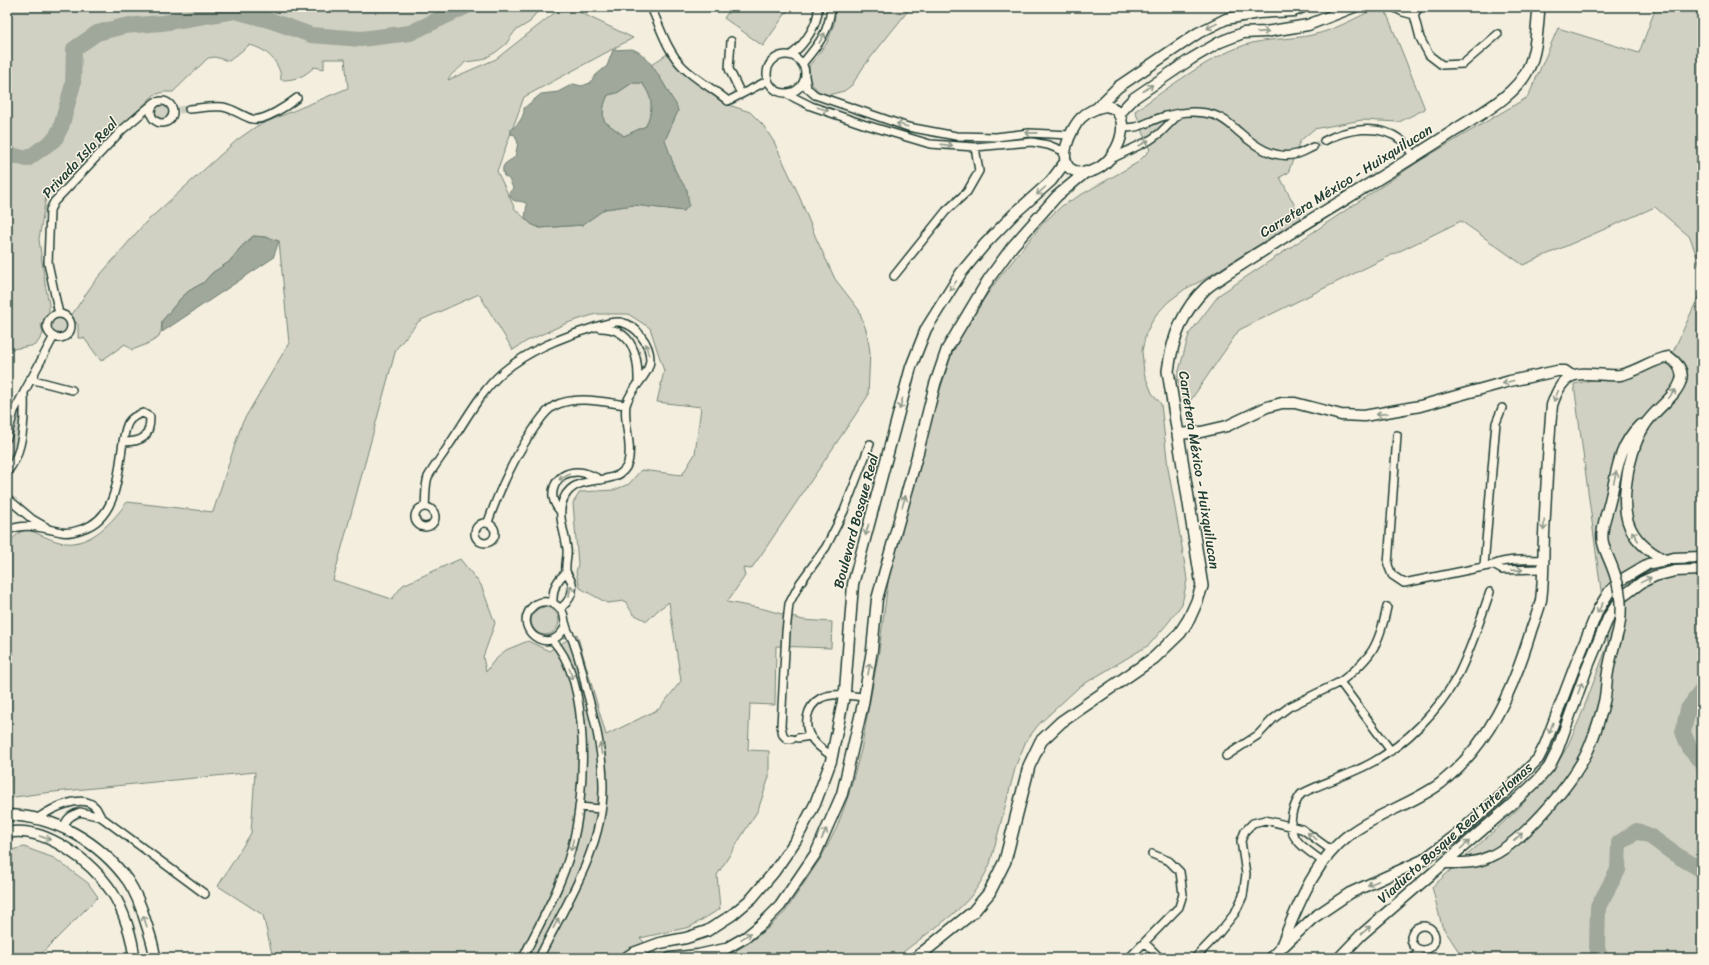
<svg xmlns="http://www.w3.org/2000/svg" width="1709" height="965" font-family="Sriracha,sans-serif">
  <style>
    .green { fill: #d0d1c2; stroke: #78877b; fill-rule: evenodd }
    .water { fill: #a0a89b; stroke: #6c7d72; fill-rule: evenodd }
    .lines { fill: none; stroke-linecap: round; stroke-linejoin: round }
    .river { stroke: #a0a89b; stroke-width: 16 }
    .street-tunnel { stroke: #c9cbbc; stroke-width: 7; stroke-dasharray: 7 3.5; stroke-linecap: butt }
    .street-casing { stroke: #1f3d34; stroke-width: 10 }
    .secondary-casing { stroke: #1f3d34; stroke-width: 13 }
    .primary-casing { stroke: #1f3d34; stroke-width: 14 }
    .street { stroke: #fcf5e5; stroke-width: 7 }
    .secondary { stroke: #fcf5e5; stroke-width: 10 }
    .primary { stroke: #fcf5e5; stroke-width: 11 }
    .secondary-bridge-casing { stroke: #1f3d34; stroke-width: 13; stroke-linecap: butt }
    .secondary-bridge { stroke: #fcf5e5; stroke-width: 10 }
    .oneway { stroke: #8e998c }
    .labels { text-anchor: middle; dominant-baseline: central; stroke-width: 3; stroke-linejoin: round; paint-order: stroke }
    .street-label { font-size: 14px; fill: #1f3d34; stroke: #fcf5e5 }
  </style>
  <rect width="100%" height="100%" fill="#f3eede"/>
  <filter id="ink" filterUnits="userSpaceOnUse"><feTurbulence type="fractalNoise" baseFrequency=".025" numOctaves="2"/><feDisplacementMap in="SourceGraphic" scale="8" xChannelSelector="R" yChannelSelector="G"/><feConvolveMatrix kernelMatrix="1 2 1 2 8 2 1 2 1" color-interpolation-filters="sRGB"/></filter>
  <g filter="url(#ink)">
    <path class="green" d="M7,7H548L535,14L530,22L515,31L506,44L496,52L482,60L465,62C460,70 451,72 448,80L496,59L562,7H569L633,38L524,97L497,171L515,209L531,224L540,228L582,225L605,209L634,205L684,211L687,190C676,175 669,158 665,140L678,111L664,84L651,65L667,54L680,70L723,103L750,112L763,125L774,142L797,191L816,238L835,279L859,310L867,333L870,352L868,396L761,555L751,569L743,568L745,576L727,602L764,609L803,620L832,622L831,648L776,646L775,705L750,704L748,750L769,751V777L758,810L717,875L720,909L690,927L640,938L660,958H273L263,915L218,886L251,833L255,772L44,793L7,798V548C12,538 17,533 27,529C37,533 54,542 65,543C91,546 113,521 127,502L213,512L242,423L289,343L279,241L265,237L253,236L242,246L229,262L212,273L203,283L190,290L180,299L162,321L161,331L158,338L145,345L132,350L125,344L101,361L84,338H78V325L71,316L94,282L145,223L237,140L257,126L348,88L345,59H324V69L314,67C304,77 295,80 281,80C281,63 266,48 249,45L229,61L215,57L208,58L173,92H164L154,95L46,197L39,239L45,284L49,304V311L41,325L43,334L36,345L7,350ZM479,294L513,350L527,341L567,323L596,314H628L650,328L664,371L657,402L701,407L695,454L682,475L641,470L629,484L614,490L580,492L573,503L578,564L576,572L580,588L607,603L625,601L633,614L647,621L658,610L669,602L681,681L659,709L606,735L577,634L549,651L528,641L506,650L493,662L486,672L483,657L495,623L481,585L460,559L403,585L392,599L333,580L396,349L419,321Z
      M732,7H790L763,46L724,18Z
      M836,7H911L864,66L852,85L844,91L828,95L819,92L812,84L809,78V66L827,43L834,24Z
      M1379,7H1384L1425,109L1399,122L1362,120L1314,129L1300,141L1288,173L1280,177L1301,218L1203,280L1185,289L1168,302L1155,316L1146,333L1142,351L1144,373L1152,393L1161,404L1168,468L1183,553L1187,580L1182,604L1168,623L1149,645L1079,687L1039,724L1026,741L1016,765L990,864C985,875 979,886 971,896C955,916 923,936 902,953L896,958H724L750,942L767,929L785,912L822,856L837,827L848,797L861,750L879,651L889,575L932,415L952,353L973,315L995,283L1043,223L1063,205L1137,163L1150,150L1135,111C1170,87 1205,59 1245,45C1266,38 1290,40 1312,35C1336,30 1357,17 1379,7Z
      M1656,7H1702V272L1690,237L1655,207L1523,265L1461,221L1239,330L1186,407L1177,378L1189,334L1219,295L1421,160L1528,97L1558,28L1639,53Z
      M632,83H642C654,99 653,108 646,126L624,136L604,121C602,111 604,103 608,95L617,93Z
      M154 112a8 8 0 1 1 16 0a8 8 0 1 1-16 0Z
      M1702,289V958H1463L1442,926L1432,887L1516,811L1553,771L1567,747L1580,718L1608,644L1574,384L1668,363Z
      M49 326a10 10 0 1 1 20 0a10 10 0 1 1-20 0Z
      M20,406C20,422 22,444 10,456C5,442 12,419 20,406Z
      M531 621a14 14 0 1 1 28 0a14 14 0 1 1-28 0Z
      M24,847L54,858L88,883L98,897L37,958H7V851Z"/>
    <path class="water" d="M632,49C652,55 664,88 676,104L678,111L665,140L673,163L674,169L687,190L689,205L684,211L634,205L605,209L582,225L540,228L531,224L525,218L527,204C518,198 513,206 509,193L513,188L509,179L504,176C500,163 506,164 515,157L518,143L515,135L511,134V129C518,126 525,115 524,108L541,94L558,92L573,84L582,86L590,83L596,75L607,66L613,50ZM632,83H642C654,99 653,108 646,126L624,136L604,121C602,111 604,103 608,95L617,93Z
      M254,236L265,237L279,241L273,258L162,332V321L180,299L190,290L203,283L212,273L229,262L242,246Z"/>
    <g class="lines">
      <path class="river" d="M7,154L27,159L55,139L61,127L73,84L74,49L97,33L124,26L162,23L235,11L272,21L311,35L361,39L410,33L465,7
        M1702,690L1688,709L1683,732L1690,749L1702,763
        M1600,958L1597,947L1598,907L1618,870L1619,843L1637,831L1650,836L1673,853L1702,870"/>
      <path class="street-tunnel" d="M179,110L189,109
        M1313,147L1324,141"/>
      <defs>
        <path id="street" d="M651,7C660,27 667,51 683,67C696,80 714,89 728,101L767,81
          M1393,7L1403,12L1414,15
          M1419,7L1414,15L1420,38L1429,55L1442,65L1463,64L1498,34
          M731,41L729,69L741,94
          M767 74a19 19 0 1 1 38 0a19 19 0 1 1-38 0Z
          M791,55C804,45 819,24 818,7
          M802,64C818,45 829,33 831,7
          M805,76L807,88L815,95L908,127L956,136L996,137L1029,133L1070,135
          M787,94L811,106L863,124L930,144L975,147L1032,142L1048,145L1066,152
          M151 112a11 11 0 1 1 22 0a11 11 0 1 1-22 0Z
          M189,109C200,108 212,106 223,107C234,109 242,116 252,119C264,122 288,105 297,98
          M1121,127C1139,130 1146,122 1162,117C1178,112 1198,110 1214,115C1224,118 1231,125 1239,132C1255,146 1274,160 1297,154C1302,153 1308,149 1313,147
          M1324,141C1346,129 1379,123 1401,140C1406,144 1410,151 1414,157
          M1109,160L1150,140L1160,133L1180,113
          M894,276L946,211L967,192L979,171L975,147
          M47 326a12 12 0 1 1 24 0a12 12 0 1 1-24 0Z
          M59,314L48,263L50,210L54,202L122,130L155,102
          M600,328C633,328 639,357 638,384
          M30,379L72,390
          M1397,435L1388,565L1392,575L1404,583L1493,565C1509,558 1526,560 1543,560
          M7,438L14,411L53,338
          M7,472C24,453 25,419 24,394
          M7,498L32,519L46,527
          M425,506C426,498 425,485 428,477C434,466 443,455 449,445C466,420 480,392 503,372C529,350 560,338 592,328C601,325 611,321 620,322C629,324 636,328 641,336C646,342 650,351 650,360C649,377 630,388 626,405C623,423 633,444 628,463C619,490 577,470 564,498C556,514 565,532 567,549C568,556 565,564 566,571C567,575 571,579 572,583C574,593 568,602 561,608
          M415 517a10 10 0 1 1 20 0a10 10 0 1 1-20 0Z
          M560,511C545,495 555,472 577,472C586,472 593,476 601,480
          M488,522C500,488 514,457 535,427C541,419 545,411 554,406C575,395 604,402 626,405
          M475 533a10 10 0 1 1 20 0a10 10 0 1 1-20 0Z
          M7,531C24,522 44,528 61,532C68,534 76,531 82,529C118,518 118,473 123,442C143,442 150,437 150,417L143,413C126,418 126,426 123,442
          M1493,565L1502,570L1543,569
          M1484,566L1495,434L1496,423L1502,408
          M553,603C552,590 556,580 566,573
          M1387,607C1379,645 1372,658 1340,682L1391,751
          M798,738L810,736
          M792,739H787L783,735L781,726L786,632L789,604L800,583L826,547L844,511L870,444
          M832,756C825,751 818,747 813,740C802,727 806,706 821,698C833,692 851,696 864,697
          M1226,756L1258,735L1273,719L1289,707L1340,682
          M579,807L601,809
          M38,818C51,809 83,792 96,808C98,811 99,814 101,817
          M65,829C64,819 72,815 80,812L101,817L205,894
          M1322,861C1312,853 1292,842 1291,827C1290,823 1292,818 1292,814C1294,806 1296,801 1301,794C1324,782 1350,775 1373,762C1407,743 1438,711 1457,677C1471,650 1480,620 1490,592
          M1411 938a12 12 0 1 1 24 0a12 12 0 1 1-24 0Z
          M1145,943L1160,958
          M523,958C540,922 561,888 571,850C586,798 592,680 552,640
          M539,958C565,905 604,848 603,786C603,752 595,721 586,688C583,673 579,658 574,644C572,637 567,631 566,625C564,621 565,617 563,613C555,598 535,598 528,613C518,633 552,657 566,625
          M1129,958L1179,907L1183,894L1180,872L1169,861L1152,854
          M1195,958L1219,933L1235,913L1243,896L1246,874L1241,841L1245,831L1253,823L1265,820L1302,829L1331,850
          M1413,958L1420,950"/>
        <path id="secondary" d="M1105,106C1111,107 1115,108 1118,113C1133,134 1104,182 1075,171C1054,165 1071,128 1081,118C1088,111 1096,108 1105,106Z
          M1097,108L1118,87L1198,33L1226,19L1258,13L1294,11L1303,7
          M1119,114L1134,98L1191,59L1220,42L1243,33L1265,32L1308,25L1354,7
          M1178,434L1201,432L1227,426L1267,407L1282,403H1295L1341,415L1364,416L1420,406L1510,381L1557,371H1565L1572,376
          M1606,515C1617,483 1614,450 1640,425
          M7,815C55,816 100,842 128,881C136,893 142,909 146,923C150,935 154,946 155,958
          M7,833C45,825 92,862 112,892C123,909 133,938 134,958
          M1444,863C1460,863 1474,864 1489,857C1524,842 1578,778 1591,743C1596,730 1601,715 1604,702C1606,694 1606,686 1607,678C1609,664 1612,652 1616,639
          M1280,949C1297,908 1313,862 1350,834C1378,813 1413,804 1441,783C1489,744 1512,692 1530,634C1533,623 1539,611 1541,600C1544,579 1543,556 1544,535C1546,491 1548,448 1552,405C1556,394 1560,383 1570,377C1582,370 1605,377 1620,375C1637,372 1652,359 1669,357C1676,362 1684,370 1681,380C1677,396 1654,410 1645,425C1636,438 1633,452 1629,467C1620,510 1623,539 1665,560
          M625,958L633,953L660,943L686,938L707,931L732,915L752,898L774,872L796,840L815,804L831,761L845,691L853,584L911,367L926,329L961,273L985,244L1014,214L1051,181L1066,161
          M670,958L698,955L725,949L746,937L763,923L780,906L816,853L842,794L863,704L872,650L877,599L917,456L935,384L947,349L988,280L1012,247L1057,196L1086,172
          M1271,958L1313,918L1350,893L1423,860L1455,836L1501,796L1538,759L1545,745L1575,666L1598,610L1609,592L1621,580L1648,564L1674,558L1702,557
          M1339,958L1361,935L1510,806L1537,781L1549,767L1557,751L1586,671L1609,616L1622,597L1642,582L1655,576L1675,571L1702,570"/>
        <path id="primary" d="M916,958L973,912L989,893L1005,861L1029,766L1041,741L1061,722L1154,658L1180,633L1189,619L1197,601L1202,586L1168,371C1172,340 1182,310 1206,288C1212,283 1220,278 1226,274C1247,260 1269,247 1290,233C1345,199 1400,166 1454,131C1478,115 1516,96 1528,69C1537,51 1537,27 1539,7"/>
      </defs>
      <use href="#street" class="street-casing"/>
      <use href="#secondary" class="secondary-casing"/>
      <use href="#primary" class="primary-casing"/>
      <use href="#street" class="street"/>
      <use href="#secondary" class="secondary"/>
      <use href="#primary" class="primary"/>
      <defs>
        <path id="secondary-bridge" d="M1606,515C1597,546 1606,547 1615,575C1622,596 1623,617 1616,639"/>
      </defs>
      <use href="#secondary-bridge" class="secondary-bridge-casing"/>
      <use href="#secondary-bridge" class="secondary-bridge"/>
    </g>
    <defs><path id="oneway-shaft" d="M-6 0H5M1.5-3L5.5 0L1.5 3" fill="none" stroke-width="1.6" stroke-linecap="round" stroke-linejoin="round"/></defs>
    <g class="oneway">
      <use href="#oneway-shaft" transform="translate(1212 26) rotate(153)"/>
      <use href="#oneway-shaft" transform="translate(1263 32) rotate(-4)"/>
      <use href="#oneway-shaft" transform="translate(822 38) rotate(-61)"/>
      <use href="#oneway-shaft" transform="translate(1148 88) rotate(-35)"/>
      <use href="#oneway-shaft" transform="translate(823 109) rotate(18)"/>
      <use href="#oneway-shaft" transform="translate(902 125) rotate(-163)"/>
      <use href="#oneway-shaft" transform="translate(1031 133) rotate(179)"/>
      <use href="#oneway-shaft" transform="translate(1144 143) rotate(-30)"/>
      <use href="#oneway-shaft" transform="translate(947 145) rotate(6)"/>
      <use href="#oneway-shaft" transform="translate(1041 191) rotate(138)"/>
      <use href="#oneway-shaft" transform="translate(953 286) rotate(124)"/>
      <use href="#oneway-shaft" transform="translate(647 349) rotate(-107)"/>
      <use href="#oneway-shaft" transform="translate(1508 382) rotate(165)"/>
      <use href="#oneway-shaft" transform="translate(1672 394) rotate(-51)"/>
      <use href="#oneway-shaft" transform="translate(1556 396) rotate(113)"/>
      <use href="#oneway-shaft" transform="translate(901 404) rotate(105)"/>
      <use href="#oneway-shaft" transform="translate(1382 414) rotate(173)"/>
      <use href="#oneway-shaft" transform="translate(564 477) rotate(152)"/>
      <use href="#oneway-shaft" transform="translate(1615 477) rotate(-77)"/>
      <use href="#oneway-shaft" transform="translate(904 501) rotate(-73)"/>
      <use href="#oneway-shaft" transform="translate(1544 525) rotate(93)"/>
      <use href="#oneway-shaft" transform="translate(867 530) rotate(105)"/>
      <use href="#oneway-shaft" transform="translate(1635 536) rotate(-123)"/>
      <use href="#oneway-shaft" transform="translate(1517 570) rotate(-2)"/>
      <use href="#oneway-shaft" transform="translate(1646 580) rotate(-26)"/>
      <use href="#oneway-shaft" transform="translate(570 591) rotate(-78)"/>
      <use href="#oneway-shaft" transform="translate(1600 608) rotate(119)"/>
      <use href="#oneway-shaft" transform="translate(869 669) rotate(-80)"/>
      <use href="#oneway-shaft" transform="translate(571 674) rotate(74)"/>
      <use href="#oneway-shaft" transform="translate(1580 688) rotate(-70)"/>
      <use href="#oneway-shaft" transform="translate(1551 728) rotate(110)"/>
      <use href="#oneway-shaft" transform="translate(601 749) rotate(-96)"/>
      <use href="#oneway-shaft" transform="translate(824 834) rotate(-65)"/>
      <use href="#oneway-shaft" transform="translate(1312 836) rotate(-144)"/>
      <use href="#oneway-shaft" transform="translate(1518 837) rotate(-42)"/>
      <use href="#oneway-shaft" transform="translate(45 838) rotate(19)"/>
      <use href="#oneway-shaft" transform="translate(572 845) rotate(103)"/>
      <use href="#oneway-shaft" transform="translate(1465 845) rotate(-41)"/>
      <use href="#oneway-shaft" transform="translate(1373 883) rotate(157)"/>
      <use href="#oneway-shaft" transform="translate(145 921) rotate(-108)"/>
      <use href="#oneway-shaft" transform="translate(556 923) rotate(-63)"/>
      <use href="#oneway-shaft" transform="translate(1366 930) rotate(-41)"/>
      <use href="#oneway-shaft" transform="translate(746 936) rotate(-34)"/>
    </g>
  </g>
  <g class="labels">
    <g class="street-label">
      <text transform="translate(80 158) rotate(-47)">Privada Isla Real</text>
      <text transform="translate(1346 181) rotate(-32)">Carretera México - Huixquilucan</text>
      <text transform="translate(1199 470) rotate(81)">Carretera México - Huixquilucan</text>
      <text transform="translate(856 521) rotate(-75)">Boulevard Bosque Real</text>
      <text transform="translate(1455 833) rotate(-42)">Viaducto Bosque Real Interlomas</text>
    </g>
  </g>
  <rect width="1709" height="965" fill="none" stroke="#fcf5e5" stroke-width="24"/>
  <rect x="12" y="12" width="1685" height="941" fill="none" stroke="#1f3d34" stroke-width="1.5" filter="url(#ink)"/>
</svg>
